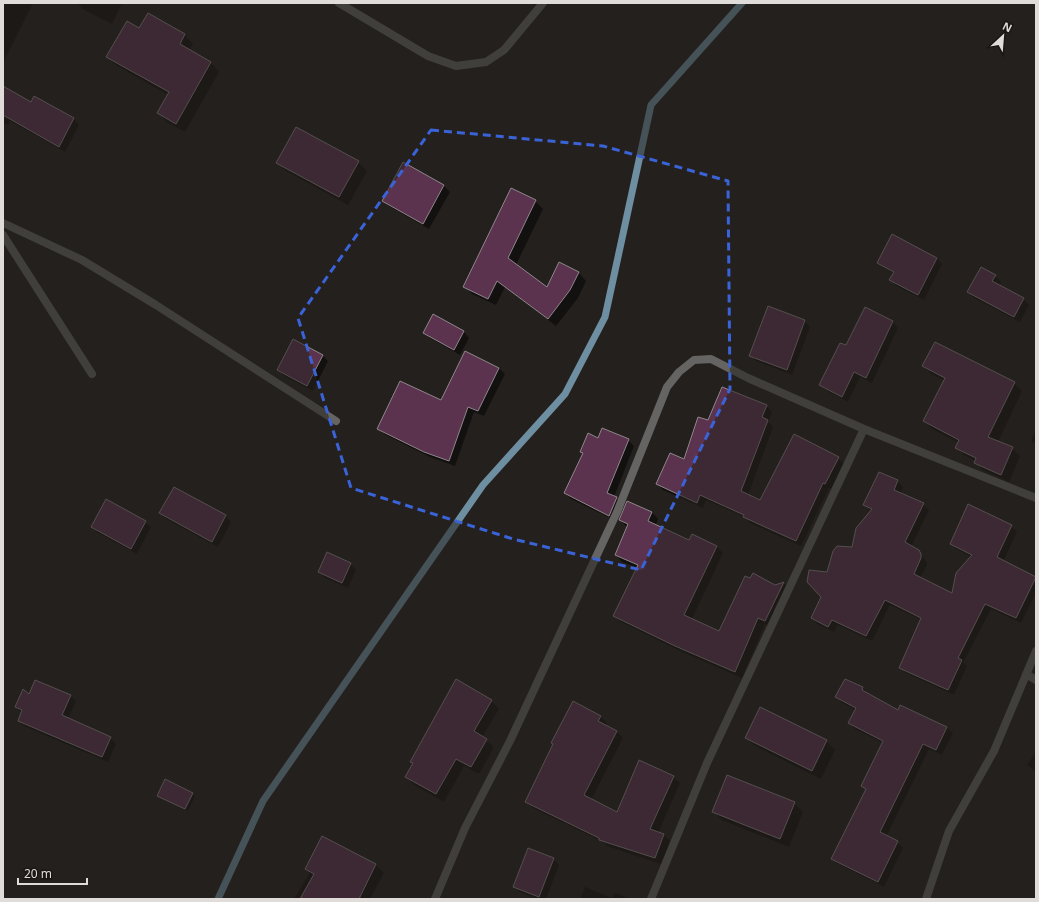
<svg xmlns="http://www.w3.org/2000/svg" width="1039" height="902" font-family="'Noto Sans',sans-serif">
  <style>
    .shadow { fill: #0007 }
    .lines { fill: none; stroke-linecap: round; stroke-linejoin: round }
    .stream { stroke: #6e8ea1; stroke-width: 7 }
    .building { fill: #5c334e; stroke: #8d878a }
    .minor { stroke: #656462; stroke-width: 8 }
    .marked { fill: none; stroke: #3a63d8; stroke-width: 3; stroke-dasharray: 8 5; stroke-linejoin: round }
  </style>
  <rect width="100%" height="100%" fill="#24201d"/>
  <path class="shadow" d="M3,3H33L3,63Z
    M77,3H122L112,24L84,10Z
    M148,15L184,35L193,44L189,51L211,63L219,72L185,132L167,122L158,113L168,95L116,65L107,57L140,30Z
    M3,88L31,103L34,97L74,119L79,125L65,152L10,121L8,125L3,123Z
    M358,162L367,171L348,205L286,171L277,163Z
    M403,164L444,186L450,192L429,229L389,206L383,201Z
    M535,201L543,209L516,265L547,288L559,264L579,273L586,281L578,298L556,326L505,287L496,305L472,294L464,286Z
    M937,258L942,264L924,300L896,286L891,280L894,274L878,263Z
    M995,276L1001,282L999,286L1023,299L1029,305L1020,322L974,298L968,292Z
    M866,308L893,322L898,328L872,383L860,377L848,402L826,390L820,385L846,347Z
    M434,316L464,332L469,338L460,355L430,338L425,332Z
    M805,321L810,327L792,375L756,361L750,355Z
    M466,352L499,368L505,374L484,416L474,412L455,466L430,457L384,434L378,428L441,402Z
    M323,356L328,361L313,391L284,376L278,370Z
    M923,366L1014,383L1022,391L998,442L1012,448L1020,456L1009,482L983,470L976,461L964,455L956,447L959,443L932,429L924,421L945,381L931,374Z
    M766,406L772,412L768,422L773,427L748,495L761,501L838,458L844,464L831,489L829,488L801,546L750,523L745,517L706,500L703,508L663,490L658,484L685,461L709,421Z
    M1036,430V445L1031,441Z
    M599,439L628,440L634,446L614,497L616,498L622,504L615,521L609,518L617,499H615L608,517L571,499L565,493L584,454Z
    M897,481L903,487L900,494L923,504L929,510L911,547L918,551L926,561L927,565L920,578L953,595L972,557L956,549L951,543L1011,526L1017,532L1003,562L1036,578V593L1021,623L991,609L963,663L967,666L954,695L906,673L900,668L922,620L890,605L872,641L838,625L834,632L817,624L812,618L822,597L828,573L853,548L872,511L865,505Z
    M174,488L225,516L231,522L218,547L166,519L160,513Z
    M652,512L658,519L656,525L690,541L716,546L723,553L692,619L719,632L775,587L784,583L790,590L772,627L765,624L742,678L682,652L621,622L614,616L638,568L622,562L616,555L627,527L620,520Z
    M145,522L151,527L137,554L98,533L92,527Z
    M328,553L350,564L356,570L348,588L325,578L319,572Z
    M845,680L863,688L868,694L898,711L901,706L947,728L953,733L942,755L929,749L886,837L897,842L903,848L884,887L838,864L833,859L867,790L862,786L883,743L855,729L849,723L856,710L842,703L836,697Z
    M30,695L70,696L76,701L68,719L111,738L116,744L108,762L24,726L19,721L22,713L16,707Z
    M491,701L499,709L482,737L494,747L479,774L464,766L444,802L414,785L406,777L413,764L411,761Z
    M600,716L607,723L605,726L617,732L623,738L591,800L618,813L673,777L680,783L658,833L663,834L670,841L661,864L607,846L603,842L533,808L526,801Z
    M746,738L826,741L835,750L821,779L755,746Z
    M1036,752V772L1027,765Z
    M193,794L195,796L188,811L158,795Z
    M794,803L803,812L789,847L722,820L713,811Z
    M322,837L376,865L384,873L370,899H294L310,873L306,869Z
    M553,859L559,865L546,899H537L520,892L514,887Z
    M585,887L612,898L615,893L631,899H580Z"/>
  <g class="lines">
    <path class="stream" d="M218,899L263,801L483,485L565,394L605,317L651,105L742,3"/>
  </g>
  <path class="building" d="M148,13L185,34L180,44L211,62L176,124L157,113L169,92L106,57L127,21L139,28Z
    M3,86L31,102L34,96L74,118L59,147L3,115Z
    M296,127L359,161L339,197L276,163Z
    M403,162L444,185L423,224L382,201Z
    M511,188L536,200L508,258L547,287L559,262L579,272L570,290L548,319L497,281L488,299L463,287Z
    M892,234L937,258L918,295L889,280L894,272L877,263Z
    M981,267L996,275L992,281L1024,298L1014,317L967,292Z
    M768,306L805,320L787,370L749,356Z
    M865,307L893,321L866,378L854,372L842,397L819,385L840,343L846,345Z
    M433,314L464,331L454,350L423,333Z
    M293,339L323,355L307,386L277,370Z
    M935,342L1015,382L988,437L1013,447L1001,475L974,463L976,458L955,448L959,440L923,421L945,378L922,366Z
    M465,351L499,368L478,411L468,407L449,461L424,452L377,429L400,381L441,400Z
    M722,387L767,405L762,417L768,420L741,491L760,500L794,434L839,457L825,484L823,483L796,541L743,517L744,515L700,495L697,503L656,484L670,453L684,459L698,417L708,420Z
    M602,428L629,439L607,493L617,497L609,516L564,493L583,453L580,452L588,433L598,438Z
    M879,472L898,480L894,490L924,503L905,542L919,550L921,554V558L914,574L952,593L956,573L972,555L950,544L968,504L1012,525L997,557L1036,577L1016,618L985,604L958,658L962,660L948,690L899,668L921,618L885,600L866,636L832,620L828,627L811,618L821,597L807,582L809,570L827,572L833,551L837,546L852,547L856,528L872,509L863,505Z
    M174,487L226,515L212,542L159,513Z
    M106,499L146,521L131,549L91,527Z
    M627,501L652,512L648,521L689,540L692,534L717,546L684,615L719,631L745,576L750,578L753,573L775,585L784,582L765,621L758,618L735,672L675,646L613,616L638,565L615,555L628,524L619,520Z
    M327,552L351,563L342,583L318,572Z
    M456,679L492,700L474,731L487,739L471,767L456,759L436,794L405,777L413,763L410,762Z
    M845,679L863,687L862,690L898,710L900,705L947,727L936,750L923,744L880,832L898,841L878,882L831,859L866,789L861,786L883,741L848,723L856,708L835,697Z
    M35,680L71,695L62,715L111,737L102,757L18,721L22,710L15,707L23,689L29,694Z
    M573,701L601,716L598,721L617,731L584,795L617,812L639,760L674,776L650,829L664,834L655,858L599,840V838L525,802L553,744L551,743Z
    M760,707L827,740L812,771L745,738Z
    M727,775L795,802L780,839L712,812Z
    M165,779L193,793L185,809L157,796Z
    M322,836L376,864L359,899H300L314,874L305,869Z
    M528,848L554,858L539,897L513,887Z"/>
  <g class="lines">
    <path class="minor" d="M339,3L428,56L456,66L486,62L504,50L543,3
      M3,223L82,260L156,305L336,421
      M3,235L92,374
      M1026,674L1036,680
      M435,899L465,828L510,741L617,512L667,387L679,372L694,360L711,359L748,378L864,429L1036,498
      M651,899L707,763L864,429
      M926,899L949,831L994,751L1036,651"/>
  </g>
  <path d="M0 0H1039V902H0ZM431,130L603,146L728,181L730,389L641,570L513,539L351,488L298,318Z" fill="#24201d" fill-opacity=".55" fill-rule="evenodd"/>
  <path class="marked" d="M431,130L603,146L728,181L730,389L641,570L513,539L351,488L298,318Z"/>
  <rect width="1039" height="902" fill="none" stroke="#dfdcda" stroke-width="8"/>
  <g transform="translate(1003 36) rotate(26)" stroke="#1a1714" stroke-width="3" paint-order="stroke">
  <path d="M0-3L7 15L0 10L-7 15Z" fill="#dfdcda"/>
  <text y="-6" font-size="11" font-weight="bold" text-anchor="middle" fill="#dfdcda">N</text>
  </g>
  <path d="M18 878v6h69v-6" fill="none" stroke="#dfdcda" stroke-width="2"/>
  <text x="24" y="878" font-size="12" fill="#dfdcda" stroke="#1a1714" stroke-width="3" paint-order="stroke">20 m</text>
</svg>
